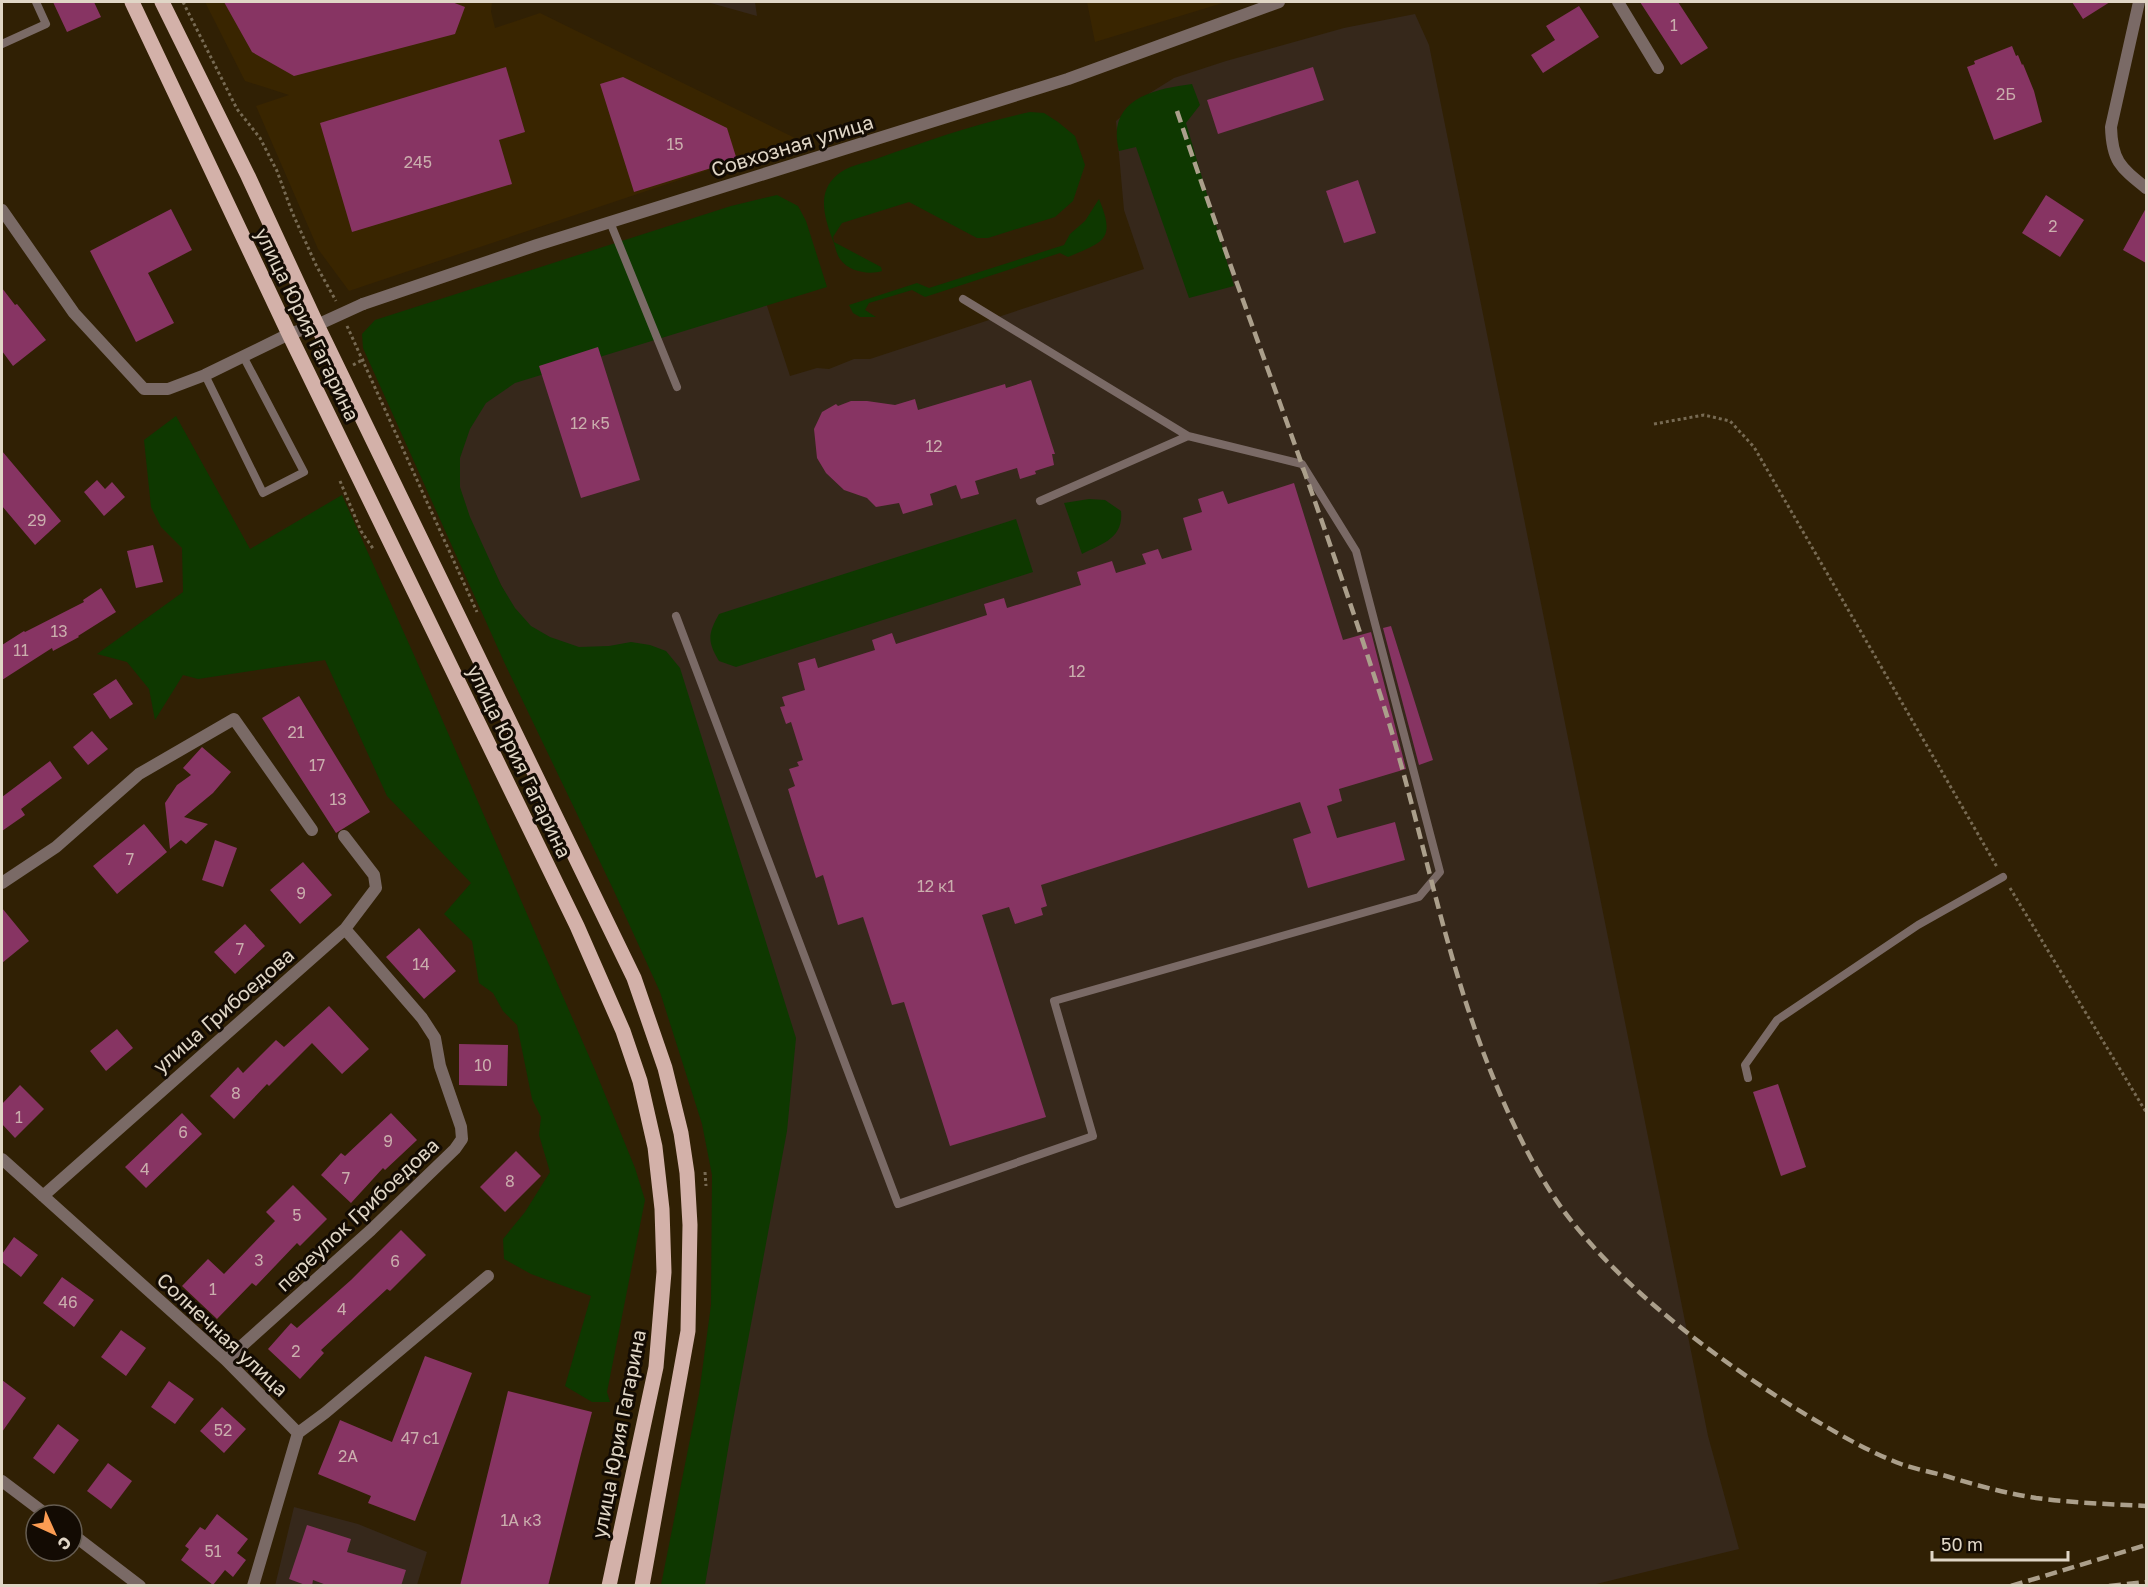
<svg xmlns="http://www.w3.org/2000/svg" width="2148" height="1587" font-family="'Golos Text',sans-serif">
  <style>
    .built { fill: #392500 }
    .industrial { fill: #36281b }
    .green { fill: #0e3800 }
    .building { fill: #873463 }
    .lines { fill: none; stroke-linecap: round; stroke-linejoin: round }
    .path { stroke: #776a53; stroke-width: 3; stroke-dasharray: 3 3; stroke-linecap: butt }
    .service { stroke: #7a6a66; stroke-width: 8 }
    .minor { stroke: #7a6a66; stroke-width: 12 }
    .tertiary { stroke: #7a6a66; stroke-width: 12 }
    .primary { stroke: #d3b1a9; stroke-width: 15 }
    .rail { stroke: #ab9f8b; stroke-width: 4.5; stroke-dasharray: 12 6; stroke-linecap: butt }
    .labels { text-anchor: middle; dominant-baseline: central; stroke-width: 6; stroke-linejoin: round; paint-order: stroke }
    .number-label { font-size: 16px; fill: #caaead }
    .street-label { font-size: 20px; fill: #e0d6c6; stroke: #130b03 }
  </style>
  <rect width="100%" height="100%" fill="#302004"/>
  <path class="built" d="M205,2H492L491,12L495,28L540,13L795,138L706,171L349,291L318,249L256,106L289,95L245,81Z
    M1087,2H1226L1095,42Z"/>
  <path class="industrial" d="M707,2H755L757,16Z
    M1415,14L1429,45L1708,1436L1739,1549L1588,1586L686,1585L774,1147L384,344L742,230L790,376L817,368L829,369L854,359H870L1144,269L1124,210L1116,121L1150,93L1174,78L1226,61L1344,28Z
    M294,1507L358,1524L427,1552L417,1585L275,1586Z"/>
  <path class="green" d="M1192,84L1200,105L1186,123L1234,286L1189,298L1136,147L1119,151C1106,100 1152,89 1192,84Z
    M1030,112L1044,113L1058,122L1075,136L1085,165L1073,201L1055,217L988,238H977L909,202L842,223L833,237L834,242L881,267L882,271C869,275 849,272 840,259C836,254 835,244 832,238C824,216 817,192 837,175C847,166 864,163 876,159C926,141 978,123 1030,112Z
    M777,195L798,206L806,221L827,287L515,383L486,403L470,429L460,458V487L470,517L501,585L515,608L531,626L550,637L579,647L609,646L631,642L650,645L666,651L680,668L796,1038L787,1131L732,1426L705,1585H661L699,1394L711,1305L712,1175L702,1124L660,992L614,891L505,664L363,348L362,334L375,320L731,206Z
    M1099,199C1116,240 1104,242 1068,257L1060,253L925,297L912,290L869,303L865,310L876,317H860L853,313L849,305L917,283L929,288L1064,245L1070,234L1085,221Z
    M176,416L250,549L342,495L414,655L595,1070L635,1168L645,1200L607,1392L610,1402H592L565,1386L591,1296L531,1274L504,1259L503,1239L525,1212L550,1172L539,1135L541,1117L532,1099L517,1025L503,1011L493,993L479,983L472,941L444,914L471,883L387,796L325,660L198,679L183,675L155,720L149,689L127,662L97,654L183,592L182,548L161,527L151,507L144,440Z
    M1089,499L1105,500L1121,511C1124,538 1102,544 1082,554L1064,503Z
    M1016,519L1033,572L736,667L719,661C707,641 708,634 719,614Z"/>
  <path class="building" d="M53,2H94L101,17L67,32Z
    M224,2H452L465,7L455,34L294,76L252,52Z
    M1640,2H1678L1708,48L1681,65Z
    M2072,2H2110L2083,19Z
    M1579,6L1599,37L1543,73L1531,55L1555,40L1546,26Z
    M2012,46L2016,56L2018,55L2022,65L2023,64L2034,91L2042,122L1994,140L1967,67L1975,64L1974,61Z
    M506,67L525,132L499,140L512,184L352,232L320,123Z
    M1313,67L1324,100L1218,134L1207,100Z
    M623,77L727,128L737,160L634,192L600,84Z
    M1358,180L1376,233L1344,243L1326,191Z
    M2046,195L2084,220L2060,257L2022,233Z
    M2146,208V263L2123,250Z
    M171,209L192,250L148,273L174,323L136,342L90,251Z
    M2,288L15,305L17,304L46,340L13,366L2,351Z
    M598,347L640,480L581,498L539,366Z
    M1031,380L1055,454H1052L1054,465L1035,471L1036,474L1020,479L1017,468L975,481L979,494L961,499L956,485L930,494L933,505L903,514L899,503L876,507L867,498L844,490L826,473L817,458L814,429L822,412L836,404L838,406L851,401H867L895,405L915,399L918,410L1005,384L1006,388Z
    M2,451L61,521L35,545L2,506Z
    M97,480L105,489L112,482L125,497L104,516L84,492Z
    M1294,483L1343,640L1371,632L1406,769L1339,789L1342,801L1327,806L1337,838L1395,822L1405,860L1308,888L1293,839L1311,833L1300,802L1041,885L1047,906L1041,908L1043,915L1015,924L1009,907L982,915L1046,1117L950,1146L904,1002L892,1005L863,917L838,925L823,875L816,878L800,828L788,789L795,786L789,769L799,766L797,762L803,760L791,722L786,724L780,707L785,706L782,697L805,690L798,663L815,658L818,668L875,650L872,640L892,633L896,644L987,615L984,604L1004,598L1007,608L1081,585L1077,572L1112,561L1116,573L1146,564L1142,554L1158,549L1162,559L1192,550L1183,518L1202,512L1198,499L1223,491L1228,504Z
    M153,545L163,582L136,588L127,551Z
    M101,588L116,612L78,636L79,637L53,651L52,648L2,680V645L24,631L25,632L84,602L83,600Z
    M1391,626L1433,760L1419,765L1383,628Z
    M116,679L133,704L110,719L93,694Z
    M299,696L370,812L336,833L262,718Z
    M92,731L108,749L88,765L73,747Z
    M202,747L231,772L213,793L184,817L208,824L186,844L181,840L170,849L165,803L177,785L191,775L183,768Z
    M50,761L62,778L21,809L25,815L2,831V797Z
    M144,824L167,852L117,894L93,866Z
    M215,840L237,848L223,887L202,880Z
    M303,862L332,895L300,924L270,890Z
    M2,908L29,941L2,963Z
    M245,924L265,946L235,974L214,952Z
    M419,928L456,971L424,999L386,957Z
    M329,1006L369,1049L342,1074L312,1043L269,1086L267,1084L234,1119L210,1096L238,1067L243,1073L276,1040L284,1047Z
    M117,1029L133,1048L106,1071L90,1051Z
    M459,1044L508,1045L507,1086L459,1085Z
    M1778,1084L1806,1167L1781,1176L1753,1092Z
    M20,1085L44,1109L15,1138L2,1124V1104Z
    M182,1113L202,1134L146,1188L125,1167Z
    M391,1113L417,1140L385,1170L383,1168L351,1203L321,1175L341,1153L345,1156Z
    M516,1151L541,1176L505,1212L480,1187Z
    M293,1185L327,1219L300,1246L297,1243L256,1286L252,1283L217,1319L182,1286L208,1259L224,1274L275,1221L266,1212Z
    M401,1230L426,1255L390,1291L387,1289L321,1350L324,1353L300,1379L268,1349L291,1323L297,1328L351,1280Z
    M14,1237L38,1255L21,1277L2,1262V1254Z
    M62,1277L94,1300L74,1327L43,1303Z
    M121,1330L146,1348L126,1376L101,1357Z
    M425,1356L472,1373L415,1521L368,1503L371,1496L318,1474L340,1420L392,1442Z
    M2,1380L26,1398L2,1432Z
    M169,1381L194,1399L175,1424L151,1407Z
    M508,1391L592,1412L581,1454L548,1586H460Z
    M222,1407L246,1429L224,1453L200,1431Z
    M58,1424L79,1440L54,1474L33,1458Z
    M108,1463L132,1481L111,1509L87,1491Z
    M217,1514L248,1539L237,1553L246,1560L233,1577L225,1570L213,1585L181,1560L189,1549L185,1546L200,1527L205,1530Z
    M307,1525L351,1539L347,1552L406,1570L401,1586H329L313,1580L312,1586H308L289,1579Z"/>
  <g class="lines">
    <path class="path" d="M183,2L237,109L260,138L277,171L292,212L316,265L336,301
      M347,326L477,612
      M353,365L364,359
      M1654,424L1704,415L1730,421L1754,447L1997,867
      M340,481L361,531L374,550
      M2010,888L2146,1112
      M705,1172L706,1186"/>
    <path class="service" d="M2,44L46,24L36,2
      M610,222L677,387
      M963,299L1188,436L1040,501
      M205,375L263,493L304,472L243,356
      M676,616L898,1204L1093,1136L1054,1001L1419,897L1440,872L1356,551L1302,464L1188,436
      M1748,1078L1745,1065L1777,1020L1918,925L2003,877"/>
    <path class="minor" d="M1618,2L1658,68
      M2139,2L2111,127C2112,161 2120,167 2146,188
      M2,210L74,313L144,389H168L205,375L289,334L317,325
      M363,304L537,245L1068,79L1279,2
      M2,883L56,847L139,774L234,719L312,830
      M2,1159L226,1360L298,1433L253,1586
      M43,1196L345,929L376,888L374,875L344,836
      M226,1360L371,1230L455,1149L462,1139L461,1127L440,1066L435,1038L422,1018L345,929
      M298,1433L325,1413L488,1276
      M2,1481L47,1515
      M72,1534L140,1586"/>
    <path class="tertiary" d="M317,325L363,304"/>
    <path class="primary" d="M132,2L289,334L577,926L623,1031L640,1081L655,1147L662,1209L664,1272L656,1367L609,1586
      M162,2L248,176L317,325L634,978L665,1068L681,1133L687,1173L690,1225L688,1331L642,1586"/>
    <path class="rail" d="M1177,111C1243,307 1318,500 1381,697C1420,818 1441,944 1487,1062C1506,1111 1532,1167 1563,1210C1620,1287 1714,1357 1795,1408C1828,1428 1864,1450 1901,1464C1915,1469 1931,1472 1946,1476C1975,1485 2005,1493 2036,1498C2072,1503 2110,1504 2146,1506
      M2011,1586L2146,1545
      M2109,1586L2146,1582"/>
  </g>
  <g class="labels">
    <g class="number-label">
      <text x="1674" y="25">1</text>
      <text x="2006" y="94">2Б</text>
      <text x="675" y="144">15</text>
      <text x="418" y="162">245</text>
      <text x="2053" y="226">2</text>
      <text x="590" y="423">12 к5</text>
      <text x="934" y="446">12</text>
      <text x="37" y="520">29</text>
      <text x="59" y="631">13</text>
      <text x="21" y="650">11</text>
      <text x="1077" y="671">12</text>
      <text x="296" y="732">21</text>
      <text x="317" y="765">17</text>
      <text x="338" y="799">13</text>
      <text x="130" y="859">7</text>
      <text x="936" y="886">12 к1</text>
      <text x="301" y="893">9</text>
      <text x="240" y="949">7</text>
      <text x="421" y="964">14</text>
      <text x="483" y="1065">10</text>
      <text x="236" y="1093">8</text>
      <text x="19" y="1117">1</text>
      <text x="183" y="1132">6</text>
      <text x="388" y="1141">9</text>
      <text x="145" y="1169">4</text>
      <text x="346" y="1178">7</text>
      <text x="510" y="1181">8</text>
      <text x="297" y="1215">5</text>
      <text x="259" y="1260">3</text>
      <text x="395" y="1261">6</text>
      <text x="213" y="1289">1</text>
      <text x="68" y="1302">46</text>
      <text x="342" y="1309">4</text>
      <text x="296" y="1351">2</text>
      <text x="223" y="1430">52</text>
      <text x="420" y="1438">47 с1</text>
      <text x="348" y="1456">2А</text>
      <text x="521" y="1520">1А к3</text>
      <text x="213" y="1551">51</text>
    </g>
    <g class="street-label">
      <text transform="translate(792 145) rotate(-17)">Совхозная улица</text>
      <text transform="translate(308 324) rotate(64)">улица Юрия Гагарина</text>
      <text transform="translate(520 761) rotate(64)">улица Юрия Гагарина</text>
      <text transform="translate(223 1010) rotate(-41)">улица Грибоедова</text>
      <text transform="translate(357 1214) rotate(-43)">переулок Грибоедова</text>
      <text transform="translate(223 1334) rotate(43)">Солнечная улица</text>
      <text transform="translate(618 1434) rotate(-79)">улица Юрия Гагарина</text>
    </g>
  </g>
  <rect width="2148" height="1587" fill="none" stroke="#e0d6c6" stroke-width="6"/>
  <g transform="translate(54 1533) rotate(135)"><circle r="28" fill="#130b03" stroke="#655c51" stroke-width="1.5"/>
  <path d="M0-4.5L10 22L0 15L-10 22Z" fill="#fc9d53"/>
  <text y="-9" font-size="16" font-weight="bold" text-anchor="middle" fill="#e0d6c6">С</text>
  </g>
  <path d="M1932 1551v9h136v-9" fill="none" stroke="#e0d6c6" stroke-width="3"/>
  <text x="1941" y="1551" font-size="18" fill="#e0d6c6" stroke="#130b03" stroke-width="4.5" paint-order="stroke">50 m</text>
</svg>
